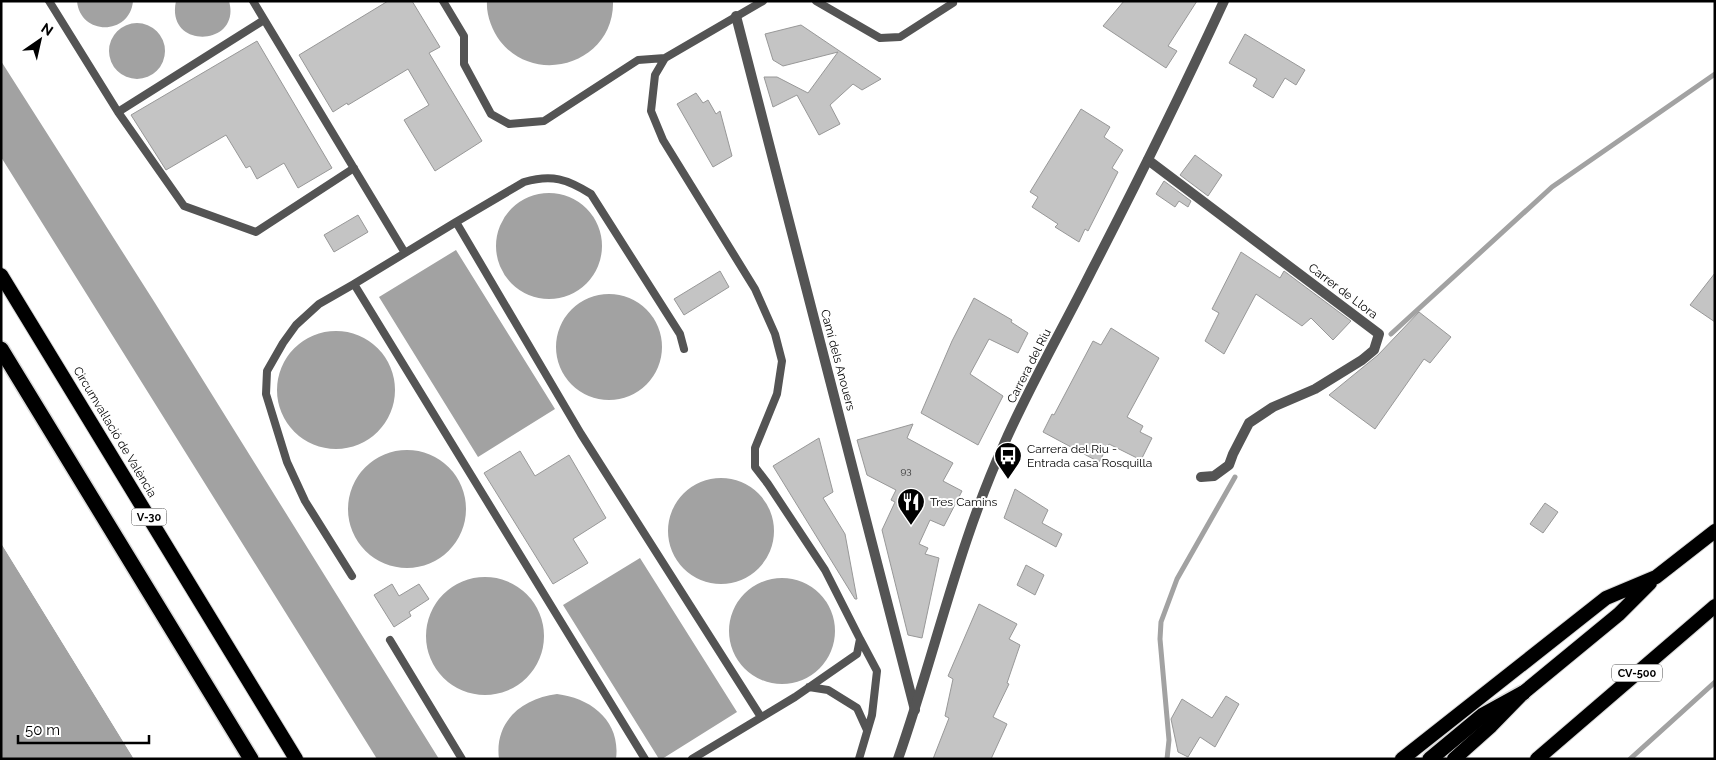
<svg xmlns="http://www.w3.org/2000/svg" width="1716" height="760" font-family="Raleway,sans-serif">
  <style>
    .water { fill: #a2a2a2 }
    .pier { fill: #fff }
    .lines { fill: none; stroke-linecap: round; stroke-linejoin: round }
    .stream { stroke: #a2a2a2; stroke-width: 5 }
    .building { fill: #c4c4c4; stroke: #989898 }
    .trunk-casing { stroke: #dbdbdb; stroke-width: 16 }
    .motorway-casing { stroke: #dbdbdb; stroke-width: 18 }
    .service { stroke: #545454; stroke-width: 8 }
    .minor { stroke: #545454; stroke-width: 10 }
    .tertiary { stroke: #545454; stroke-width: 10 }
    .trunk { stroke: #000; stroke-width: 14 }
    .motorway { stroke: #000; stroke-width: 15 }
    .labels { text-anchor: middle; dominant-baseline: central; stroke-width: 4; stroke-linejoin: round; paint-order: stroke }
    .number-label { font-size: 10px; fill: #313131 }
    .shield { fill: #fff; stroke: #4c4c4c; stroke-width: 1 }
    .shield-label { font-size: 11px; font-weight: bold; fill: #000 }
    .street-label { font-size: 12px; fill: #000; stroke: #fff }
    .poi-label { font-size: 12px; fill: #000; stroke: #fff; text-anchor: start }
  </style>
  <rect width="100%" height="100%" fill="#fff"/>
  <path class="water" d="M77,1H133C130,36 80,36 77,1Z
    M176,1H229C242,47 165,50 176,1Z
    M487,1H613C615,62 537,88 500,41C492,30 486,15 487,1Z
    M109 51a28 28 0 1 1 56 0a28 28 0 1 1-56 0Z
    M1,61L155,303L439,759H377L1,157Z
    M496 246a53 53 0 1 1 106 0a53 53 0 1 1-106 0Z
    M456,250L555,409L478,457L379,297Z
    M556 347a53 53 0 1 1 106 0a53 53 0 1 1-106 0Z
    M277 390a59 59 0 1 1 118 0a59 59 0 1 1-118 0Z
    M348 509a59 59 0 1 1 118 0a59 59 0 1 1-118 0Z
    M668 531a53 53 0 1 1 106 0a53 53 0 1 1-106 0Z
    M1,543L134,759H1Z
    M640,558L737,712L662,759H659L563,605Z
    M426 636a59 59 0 1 1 118 0a59 59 0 1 1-118 0Z
    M729 631a53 53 0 1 1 106 0a53 53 0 1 1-106 0Z
    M557,694C591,698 621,721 616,759H499C494,721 523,698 557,694Z"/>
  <path class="pier" d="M1,540L3,542L136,759H134L1,543Z"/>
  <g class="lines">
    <path class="stream" d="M1391,334L1552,187L1715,74
      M1167,759L1169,740L1160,639L1161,622L1177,579L1235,477
      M1630,759L1715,682"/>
  </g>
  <path class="building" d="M388,1H412L440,47L429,53L482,141L435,171L404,120L429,105L408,69L348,105L347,103L333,112L299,55Z
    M1124,1H1197L1168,46L1177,51L1166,68L1103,26Z
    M801,25L881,79L862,90L853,84L830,105L840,124L819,135L797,95L773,107L764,77H777L808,93L838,52L783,66L773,60L765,34Z
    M1245,34L1305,70L1296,85L1285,78L1273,98L1253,86L1257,79L1229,63Z
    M257,41L332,168L298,188L284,163L257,179L250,166L246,168L226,135L166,170L131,115Z
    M696,93L703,103L708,100L716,114L720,111L732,156L713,167L677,104Z
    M1081,109L1110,127L1104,137L1123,150L1112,168L1118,172L1088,231L1085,229L1079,242L1055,227L1058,224L1032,207L1038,197L1030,192Z
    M1195,155L1222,175L1208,196L1180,175Z
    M1164,181L1191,201L1188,207L1179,201L1175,207L1156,194Z
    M358,215L368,232L334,252L324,235Z
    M1241,252L1280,278L1284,271L1351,321L1333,340L1311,318L1302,326L1256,294L1224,354L1205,341L1219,313L1212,309Z
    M720,271L729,287L684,315L674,299Z
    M1715,273V322L1690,305Z
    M974,298L1012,320L1011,322L1028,333L1018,353L989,339L970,374L1003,396L978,445L921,413L952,341Z
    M1419,312L1451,337L1430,363L1424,359L1375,429L1329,395L1378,355Z
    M1111,328L1159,358L1127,417L1143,426L1140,432L1152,438L1141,460L1109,444L1099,462L1043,432L1052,414L1054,415L1093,341L1101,345Z
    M913,424L907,438L953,463L943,481L962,491L944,526L930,520L919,544L928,548L925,554L939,558L922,638L908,635L882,530L895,502L891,500L896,490L867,475L857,440Z
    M819,438L833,492L823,498L845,534L857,599H855L773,466Z
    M520,451L535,476L569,455L606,518L573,539L588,563L553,584L484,473Z
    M1015,489L1048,510L1042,523L1062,534L1056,547L1004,518Z
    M1545,503L1558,512L1543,533L1530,524Z
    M1026,565L1044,575L1035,595L1017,585Z
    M392,584L399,596L419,584L429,599L409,612L411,616L394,627L374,595Z
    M979,604L1017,624L1009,639L1020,645L1007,683L1009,684L993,717L1007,724L991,759H933L949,718L945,716L953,679L948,676Z
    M1226,696L1239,704L1215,747L1200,737L1188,757L1178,752L1171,719L1182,699L1212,718Z"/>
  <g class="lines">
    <defs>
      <path id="trunk" d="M1,275L296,759
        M1402,759L1606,598L1656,577L1715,531
        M1454,759L1491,726L1523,693L1619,614L1650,583
        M1537,759L1715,606"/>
      <path id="motorway" d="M1,349L251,759
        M1430,759L1483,715L1523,693"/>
    </defs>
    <use href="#trunk" class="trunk-casing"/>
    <use href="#motorway" class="motorway-casing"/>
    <path class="service" d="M49,1L118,112L264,20
      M253,1L405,253
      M443,1L464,36V64L491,114L509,124L544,121L638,60L665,58
      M816,1L880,38L900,37L953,3
      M118,112L184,206L256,232L354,168
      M456,222L354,284L645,759
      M684,349L680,334L591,194C567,179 552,174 524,182L456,222L581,434L761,717
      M352,576L305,501L287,462L266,394L267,371L283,343L296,325L319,304L354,284
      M390,640L462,759
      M809,687L828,690L857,708L867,730
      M692,759L795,697L857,654L860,639L825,570L768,484L755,467V448L777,394L782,361L775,334L755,289L663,140L651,111L655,75L665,58L763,1
      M859,759L872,715L877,671L860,639"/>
    <path class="minor" d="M736,16L915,710
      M1148,160L1379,334L1374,350L1362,360L1315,389L1273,407L1249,423L1233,454L1229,465L1214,476L1201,477"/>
    <path class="tertiary" d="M898,759C935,654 958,545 1004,444C1030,385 1063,328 1092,270C1138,181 1182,92 1224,1"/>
    <use href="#trunk" class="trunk"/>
    <use href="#motorway" class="motorway"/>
  </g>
  <defs>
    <symbol id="bus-pin" viewBox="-11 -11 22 30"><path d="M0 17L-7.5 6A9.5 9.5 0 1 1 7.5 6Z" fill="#000" stroke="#fff"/><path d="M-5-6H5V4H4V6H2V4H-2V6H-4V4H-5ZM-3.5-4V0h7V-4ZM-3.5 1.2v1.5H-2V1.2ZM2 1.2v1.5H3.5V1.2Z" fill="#fff"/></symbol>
    <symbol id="restaurant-pin" viewBox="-11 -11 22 30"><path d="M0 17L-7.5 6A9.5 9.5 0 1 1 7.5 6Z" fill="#000" stroke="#fff"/><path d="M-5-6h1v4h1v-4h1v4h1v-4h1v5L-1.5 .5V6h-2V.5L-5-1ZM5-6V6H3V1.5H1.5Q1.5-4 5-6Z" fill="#fff"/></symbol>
  </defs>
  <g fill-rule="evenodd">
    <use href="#bus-pin" x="992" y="440" width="32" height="43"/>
    <use href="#restaurant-pin" x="895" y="486" width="32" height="43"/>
  </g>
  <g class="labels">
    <g class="number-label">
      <text x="906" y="470">93</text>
    </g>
    <g class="shield">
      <rect x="131.5" y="508.5" width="35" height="17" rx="4"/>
      <rect x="1612" y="664.5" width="50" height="17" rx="4"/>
    </g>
    <g class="shield-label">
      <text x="149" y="517">V-30</text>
      <text x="1637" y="673">CV-500</text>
    </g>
    <g class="street-label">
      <text transform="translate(1343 291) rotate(37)">Carrer de Llora</text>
      <text transform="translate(838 360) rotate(75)">Camí dels Anouers</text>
      <text transform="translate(1029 366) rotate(-63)">Carrera del Riu</text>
      <text transform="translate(115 432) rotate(59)">Circumval·lació de València</text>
    </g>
    <g class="poi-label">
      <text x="1027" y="449">Carrera del Riu -<tspan x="1027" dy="14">Entrada casa Rosquilla</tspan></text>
      <text x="930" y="502">Tres Camins</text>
    </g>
  </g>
  <rect width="1716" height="760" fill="none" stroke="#000000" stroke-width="5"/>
  <g transform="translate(40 40) rotate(34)" stroke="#ffffff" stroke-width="4" paint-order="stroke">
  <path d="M0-4L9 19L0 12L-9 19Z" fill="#000000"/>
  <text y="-8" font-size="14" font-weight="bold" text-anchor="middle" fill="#000000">N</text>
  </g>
  <path d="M18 735v8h131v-8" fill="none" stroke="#000000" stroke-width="2.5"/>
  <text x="25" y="735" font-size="15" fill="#000000" stroke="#ffffff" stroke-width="4" paint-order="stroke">50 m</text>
</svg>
